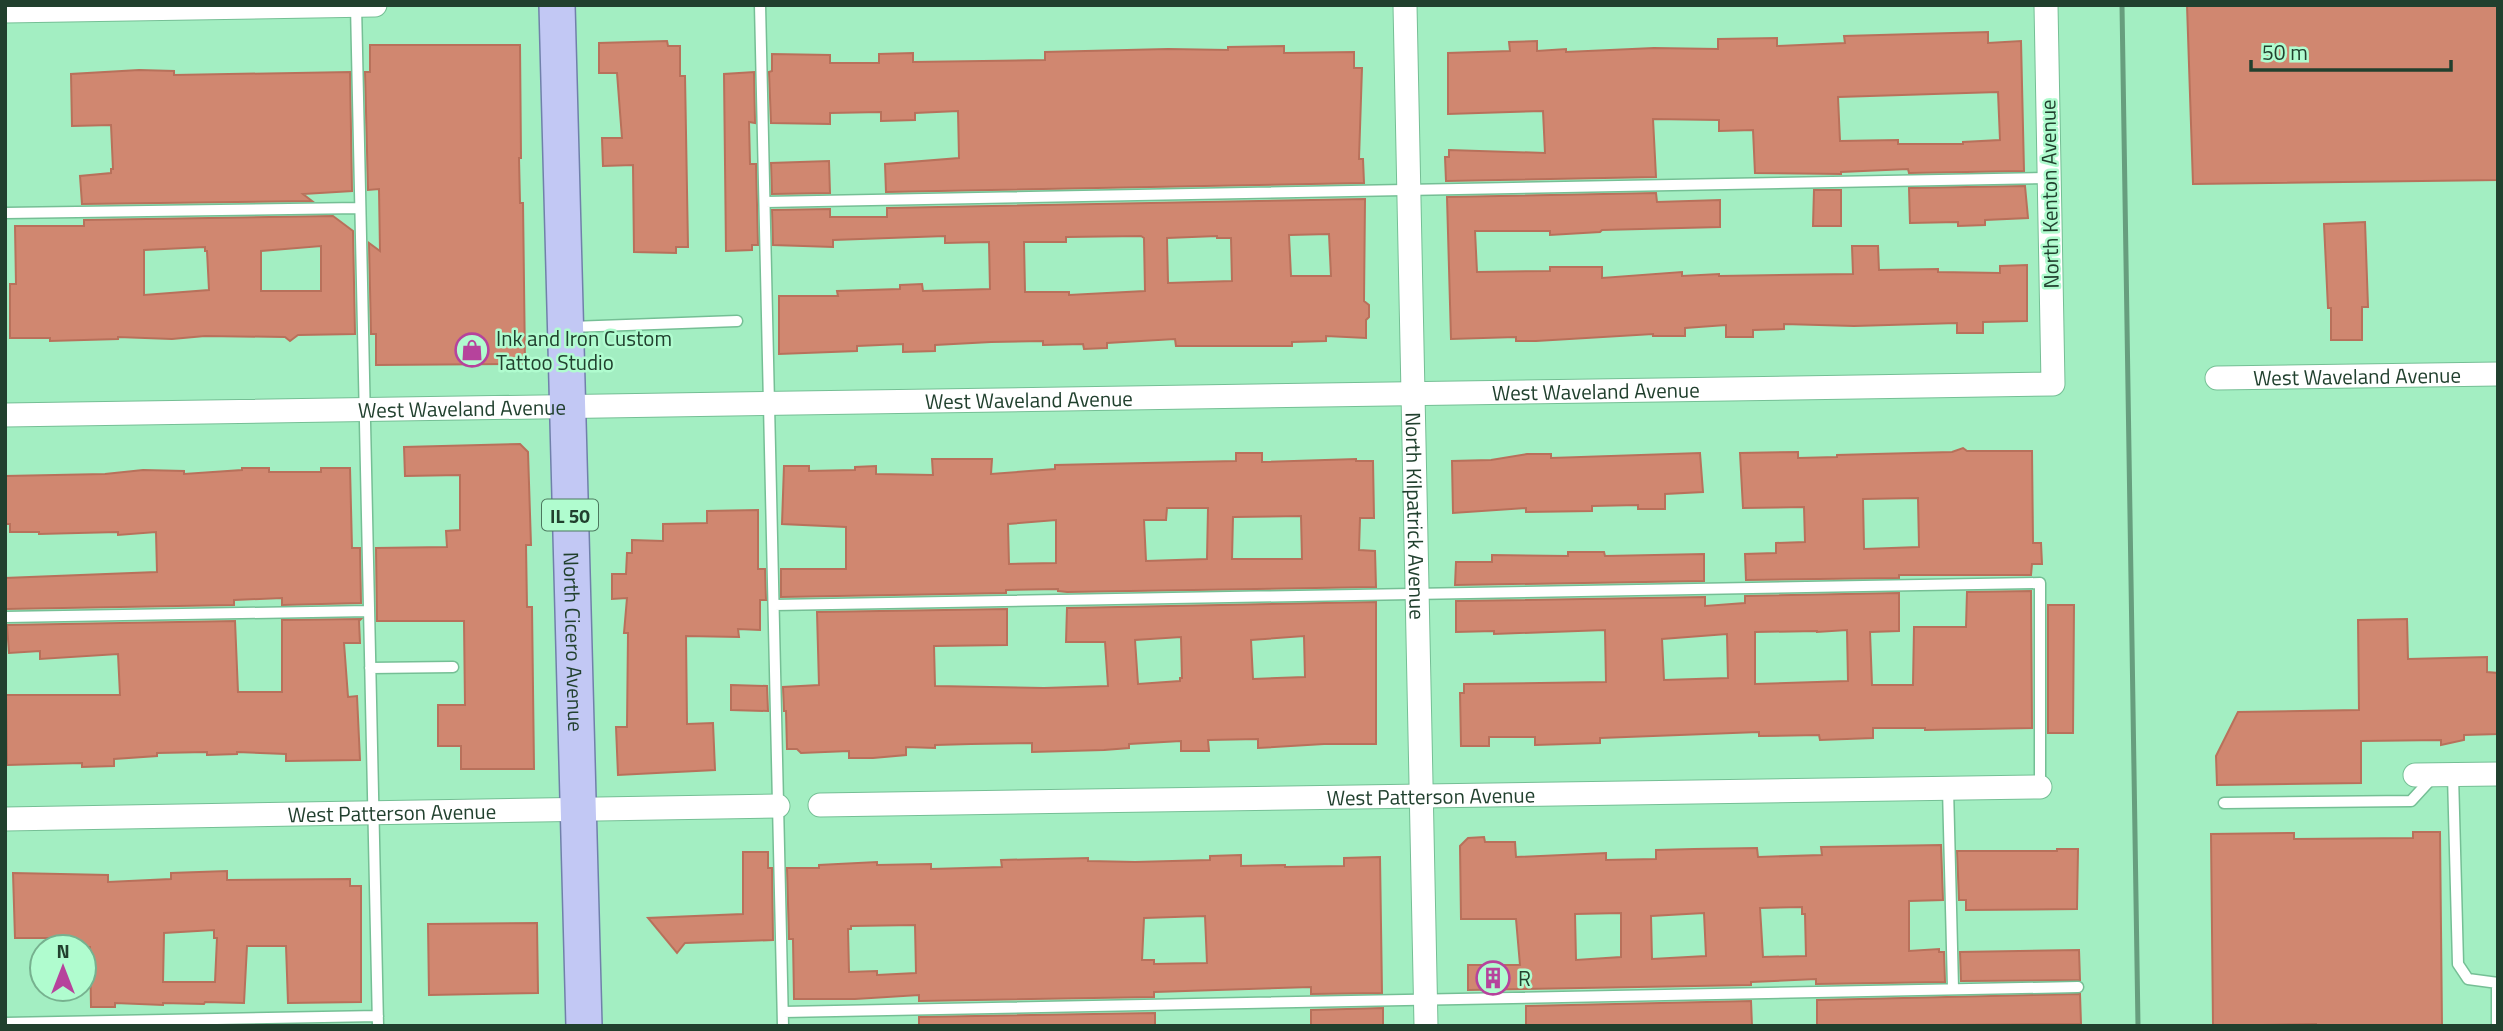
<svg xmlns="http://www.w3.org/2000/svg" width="2503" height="1031" font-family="'Titillium Web',sans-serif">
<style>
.building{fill:#d08770;stroke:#b8715b;stroke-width:2;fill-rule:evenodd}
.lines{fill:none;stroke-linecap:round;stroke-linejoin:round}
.service-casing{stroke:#75bf95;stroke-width:13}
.minor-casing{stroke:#75bf95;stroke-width:25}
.primary-casing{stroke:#7080aa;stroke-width:38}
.service{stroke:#fff;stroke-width:10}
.minor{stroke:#fff;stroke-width:23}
.primary{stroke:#c2c8f4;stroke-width:35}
.rail{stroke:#679e7e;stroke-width:5}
.labels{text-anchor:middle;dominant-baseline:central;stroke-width:5;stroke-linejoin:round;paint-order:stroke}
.shield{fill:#b0fccf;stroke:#4c785e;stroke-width:2}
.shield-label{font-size:19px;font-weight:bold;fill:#21402e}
.street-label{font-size:21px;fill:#21402e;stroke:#b0fccf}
.poi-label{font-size:21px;fill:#21402e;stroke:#b0fccf;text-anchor:start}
</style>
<rect width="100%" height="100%" fill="#a3eec2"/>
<path class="building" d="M2187 5H2498V180L2193 184Z
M1988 32V43L2021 41 2024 171 1909 173 1908 169 1841 172V174L1755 173 1753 130 1719 131V120L1653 119 1656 177 1446 181 1445 157H1449V150L1545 153 1543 111 1448 114V53L1510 51 1509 42 1537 41V51L1566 49V52L1654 48 1718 49V39L1777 38V46L1845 43 1844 36ZM1998 92 2000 140 1963 142V144H1898V140L1840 141 1838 97Z
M667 41 668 46H680V76H685L688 247H676V253L634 252 633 165 603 166 602 138H622L617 73H599V43Z
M370 45H520L521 158H519L520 203H523L525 364 376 365V334H371L369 243 380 251 379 189 368 190 365 72H370Z
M1284 46V53L1354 52V68H1362L1359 159H1363L1364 183 886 192 885 164 959 158 958 111 915 113V120L881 121V112L830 113V124L771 123 769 72 772 71V54L830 55V63H879V54L913 53V62L1045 60V52L1168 49 1228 50V47Z
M139 70 174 71V75L350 72 352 191 303 194 312 201 82 204 80 176 111 173V169H113L111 125 72 126 71 74Z
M754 72 755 123 749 122 750 164H756L758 245H752V250L726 251 724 74Z
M829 161 830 193 772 194 771 163Z
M2025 186 2028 218 1985 220V225L1958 226V222L1910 223 1909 188Z
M1814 190H1841V226H1813Z
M1656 193 1657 202 1720 200V227L1602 230 1600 232 1550 235V231H1475L1477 272 1550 271V267H1602V278L1682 272V276L1719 274V276L1853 274 1852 246H1878L1879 270 1938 269V272L2000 273V266L2027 265V321L1983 322V333H1957V323L1854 326 1784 324V329L1753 330V337H1726V325L1685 328V336H1653V334L1536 341H1516V337L1451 339 1447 197Z
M1365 199 1364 301 1369 305V317L1366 320V338L1326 336V341L1292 342V346H1176L1175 339 1107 343V348L1084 349 1083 344 1043 345V341L991 342 935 345V351L903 352V344L857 346V351L779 354V296H838L837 291 900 289V285L922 284 923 291 990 289 989 242 945 243V236L833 240V247L773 245 772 210 830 209V217H887V208ZM1329 234 1331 276H1291L1289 235ZM1141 236 1144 238 1145 291 1069 295V292H1025L1024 242H1066V237ZM1217 236V238H1231L1232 281 1168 283 1167 238Z
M333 216 353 231 355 334 298 335 290 341 285 337 205 336 172 339 118 337V339L50 341V338H10V284H16L15 226H84V220ZM321 246V291H261V251ZM205 247V251H207L209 290 144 295V250Z
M2365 222 2368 307H2362V340H2331V308H2328L2324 224Z
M520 444 528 452 531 545H526L527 607H532L534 769H461V746H438V705H465L464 621H377L376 548 447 547 446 531 460 530V475L405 476 404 447Z
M1963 448 1967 451H2032L2033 543H2041L2042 564H2032L2031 575H1899V578L1746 580 1745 554 1776 553V543L1805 542 1804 507 1743 508 1740 453 1798 452V458L1837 457V455L1952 452ZM1918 498 1919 547 1864 549 1863 499Z
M1236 453H1262V462L1356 459V461H1373L1374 518H1360L1359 550 1375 551 1376 587 1067 592 1058 591V589L1006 590V593L781 597V569H846V527L782 524 784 466H809V471L855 470V467L876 466V474L933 475 932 459H992L991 474 1055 469V465L1236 461ZM1167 508H1208L1207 559 1146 561 1144 520H1166ZM1301 516 1302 559H1232L1233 517ZM1056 520V563L1009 564 1008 524Z
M1700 453 1703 492 1665 494V509H1638V505L1592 506V511L1526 512V508L1453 513 1452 461 1491 460 1527 454H1551V458Z
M242 468H269V472H321V468H350L352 548H360L361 603 282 605V598L234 600V605L6 609 5 578 157 572 156 532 118 535V532L39 534V532H10V524H5V476L105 474 143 470 184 471V474L242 470Z
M758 510V569H765L766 600H760V630L738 629 739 637 686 636 687 724 713 723 715 770 618 775 616 727H627L628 633H624L627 598 612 599V574H626L627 553H632V540L663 541V524L707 523V511Z
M1568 552H1604L1605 556 1704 554V581L1455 585 1456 562H1492V555L1568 556Z
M2031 591 2032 728 1925 730V728H1873V738L1820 740 1819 735 1759 736V732L1600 738V743L1535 745V737H1489V746H1461L1460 693H1464V684L1606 682 1605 630 1494 634V631L1456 632V601L1705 597V606L1745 603V596L1899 593V631L1870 632 1872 685H1913L1914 627H1966L1967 592ZM1847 630 1848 681 1755 684V632L1817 631V632ZM1727 634 1728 678 1664 680 1662 639Z
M1376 602V744H1324L1258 748V739L1208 740 1209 751H1181V741L1129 744V748L1104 750 1032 752V743L971 744 935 745V748L906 747V755L873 758H849V751L801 753 797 749H787L786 711H784L783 687 819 685 817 612 1007 609V645L934 646 935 686 1044 688 1108 686 1105 642H1066L1067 608ZM1304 636 1305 677 1253 679 1251 640ZM1181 637 1182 678H1180V681L1138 684 1135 640Z
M2048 605H2074L2073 733H2048Z
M361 619 359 621 360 643H344L348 697 357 696 360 760 286 761V754L237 752V754L207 755V752L157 753V756L114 759V766L82 767V763L7 765 6 695H120L118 654 40 659V651L9 653 7 625 235 621 238 692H282V620Z
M2407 619 2408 659 2487 657V672L2498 673V734L2464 735V740L2441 745V740L2361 741V783L2217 785 2216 756 2238 712 2359 710 2358 620Z
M731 685 767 686 768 711 731 710Z
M2413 832H2440L2442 1026H2316V1024L2213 1026 2211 834 2294 833V839L2413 838Z
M1484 837 1485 842H1515L1516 857 1606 853V860L1656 859V850L1694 849 1757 848 1758 857 1822 855 1821 847 1941 845 1943 900 1909 901V951L1939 949V952H1944L1945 982 1816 984V979L1751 982V985L1468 990V965H1520L1516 919H1461L1460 846 1468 838ZM1802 907V914H1805L1806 956 1763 957 1760 908ZM1621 913V957L1576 960 1575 914ZM1704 913 1706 956 1652 959 1651 916Z
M2057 849H2078L2077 909 1966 910V900H1959L1957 851H2057Z
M743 852H768V868H772L773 940 685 943 677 953 648 918 743 914Z
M1241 855V866L1285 865V867L1344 866V858L1380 857 1382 993 1311 994V987L1154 992V997L919 1001V995L855 999H794L793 939H789L787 868H819V865L877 862V865L931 864V869L1002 867 1001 860 1088 858V861L1135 862 1210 860V856ZM1205 916 1207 963 1154 964V960H1142L1144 918ZM915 925 916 973 877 975V971L849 972 848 929H851V926Z
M227 871V880L350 879V886H361V1002L288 1003 286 946H247L244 1003 205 1002 204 1004 163 1003V1005L115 1003V1007H91L90 947H56V938H15L13 873 108 875V882L171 879V873ZM214 930V938H217L215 982H163L164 933Z
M537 923 538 993 429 995 428 924Z
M2079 950 2080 980 1961 981 1960 952Z
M2080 994 2081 1024 1817 1026V1000Z
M1751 1001 1752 1026H1526V1006Z
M1383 1008V1026H1311V1010Z
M1155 1013V1026H919V1017Z"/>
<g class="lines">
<defs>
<path id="service" d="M356 5 378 1026
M760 5 783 1026
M765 202 2049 178
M5 213 360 208
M571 327 737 321
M774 605 2040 583V787
M5 617 369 611
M370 668 453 667
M2453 775 2458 964 2468 979 2498 983
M1948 788 1953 988
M2224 803 2411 801 2433 777
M2497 983V1026
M783 1012 2078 987
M5 1023 378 1016"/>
<g id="minor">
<path id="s1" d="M1405 5 1426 1026"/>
<path d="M5 11 375 5"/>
<path id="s2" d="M2217 378 2498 374"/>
<path id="s3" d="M5 415 2053 384 2046 5"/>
<path d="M2415 775 2498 774"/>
<path id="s4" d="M820 805 2040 787"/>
<path id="s5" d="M5 819 778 806"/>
</g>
<g id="primary">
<path id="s6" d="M557 5 584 1026"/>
</g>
</defs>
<use href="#service" class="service-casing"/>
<use href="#minor" class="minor-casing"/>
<use href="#primary" class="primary-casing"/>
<use href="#service" class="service"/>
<use href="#minor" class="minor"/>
<use href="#primary" class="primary"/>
<path class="rail" d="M2122 5 2138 1026"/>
</g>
<defs>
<symbol id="shop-ring" viewBox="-11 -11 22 22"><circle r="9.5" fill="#b0fccf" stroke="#b6439c" stroke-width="1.5"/><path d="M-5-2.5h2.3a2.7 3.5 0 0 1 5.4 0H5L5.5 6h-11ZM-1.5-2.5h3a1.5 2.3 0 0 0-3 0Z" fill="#b6439c"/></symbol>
<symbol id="building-ring" viewBox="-11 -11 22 22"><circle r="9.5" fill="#b0fccf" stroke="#b6439c" stroke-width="1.5"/><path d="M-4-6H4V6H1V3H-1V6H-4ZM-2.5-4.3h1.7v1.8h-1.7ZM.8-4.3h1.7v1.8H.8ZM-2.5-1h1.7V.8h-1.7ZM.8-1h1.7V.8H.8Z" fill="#b6439c"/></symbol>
</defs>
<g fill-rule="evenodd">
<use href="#shop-ring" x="453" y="331" width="38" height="38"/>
<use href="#building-ring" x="1474" y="959" width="38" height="38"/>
</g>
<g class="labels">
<rect class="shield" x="542" y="499.5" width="56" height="31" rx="5"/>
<g class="shield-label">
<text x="570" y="515">IL 50</text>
</g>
<g class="street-label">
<text transform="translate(2049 194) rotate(-91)">North Kenton Avenue</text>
<text stroke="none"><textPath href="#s2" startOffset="140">West Waveland Avenue</textPath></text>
<text stroke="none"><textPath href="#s3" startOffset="1591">West Waveland Avenue</textPath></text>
<text stroke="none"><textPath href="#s3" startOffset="1024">West Waveland Avenue</textPath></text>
<text stroke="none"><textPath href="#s3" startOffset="457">West Waveland Avenue</textPath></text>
<text stroke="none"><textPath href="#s1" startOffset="511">North Kilpatrick Avenue</textPath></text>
<text stroke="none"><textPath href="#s6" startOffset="637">North Cicero Avenue</textPath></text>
<text stroke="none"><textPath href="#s4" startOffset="611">West Patterson Avenue</textPath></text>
<text stroke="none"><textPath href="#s5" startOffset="387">West Patterson Avenue</textPath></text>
</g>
<g class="poi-label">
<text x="496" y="338">Ink and Iron Custom<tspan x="496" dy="24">Tattoo Studio</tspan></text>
<text x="1518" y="978">R</text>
</g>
</g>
<rect width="2503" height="1031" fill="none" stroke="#21402e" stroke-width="14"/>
<g transform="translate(63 968)"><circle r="33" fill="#b0fccf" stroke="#77b18f" stroke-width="2"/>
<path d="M0-5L12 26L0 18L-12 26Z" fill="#b6439c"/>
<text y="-10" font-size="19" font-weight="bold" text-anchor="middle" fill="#21402e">N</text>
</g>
<path d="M2251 60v10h200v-10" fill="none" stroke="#21402e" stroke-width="3.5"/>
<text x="2262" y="60" font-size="21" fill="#21402e" stroke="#b0fccf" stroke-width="5" paint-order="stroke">50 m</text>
</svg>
